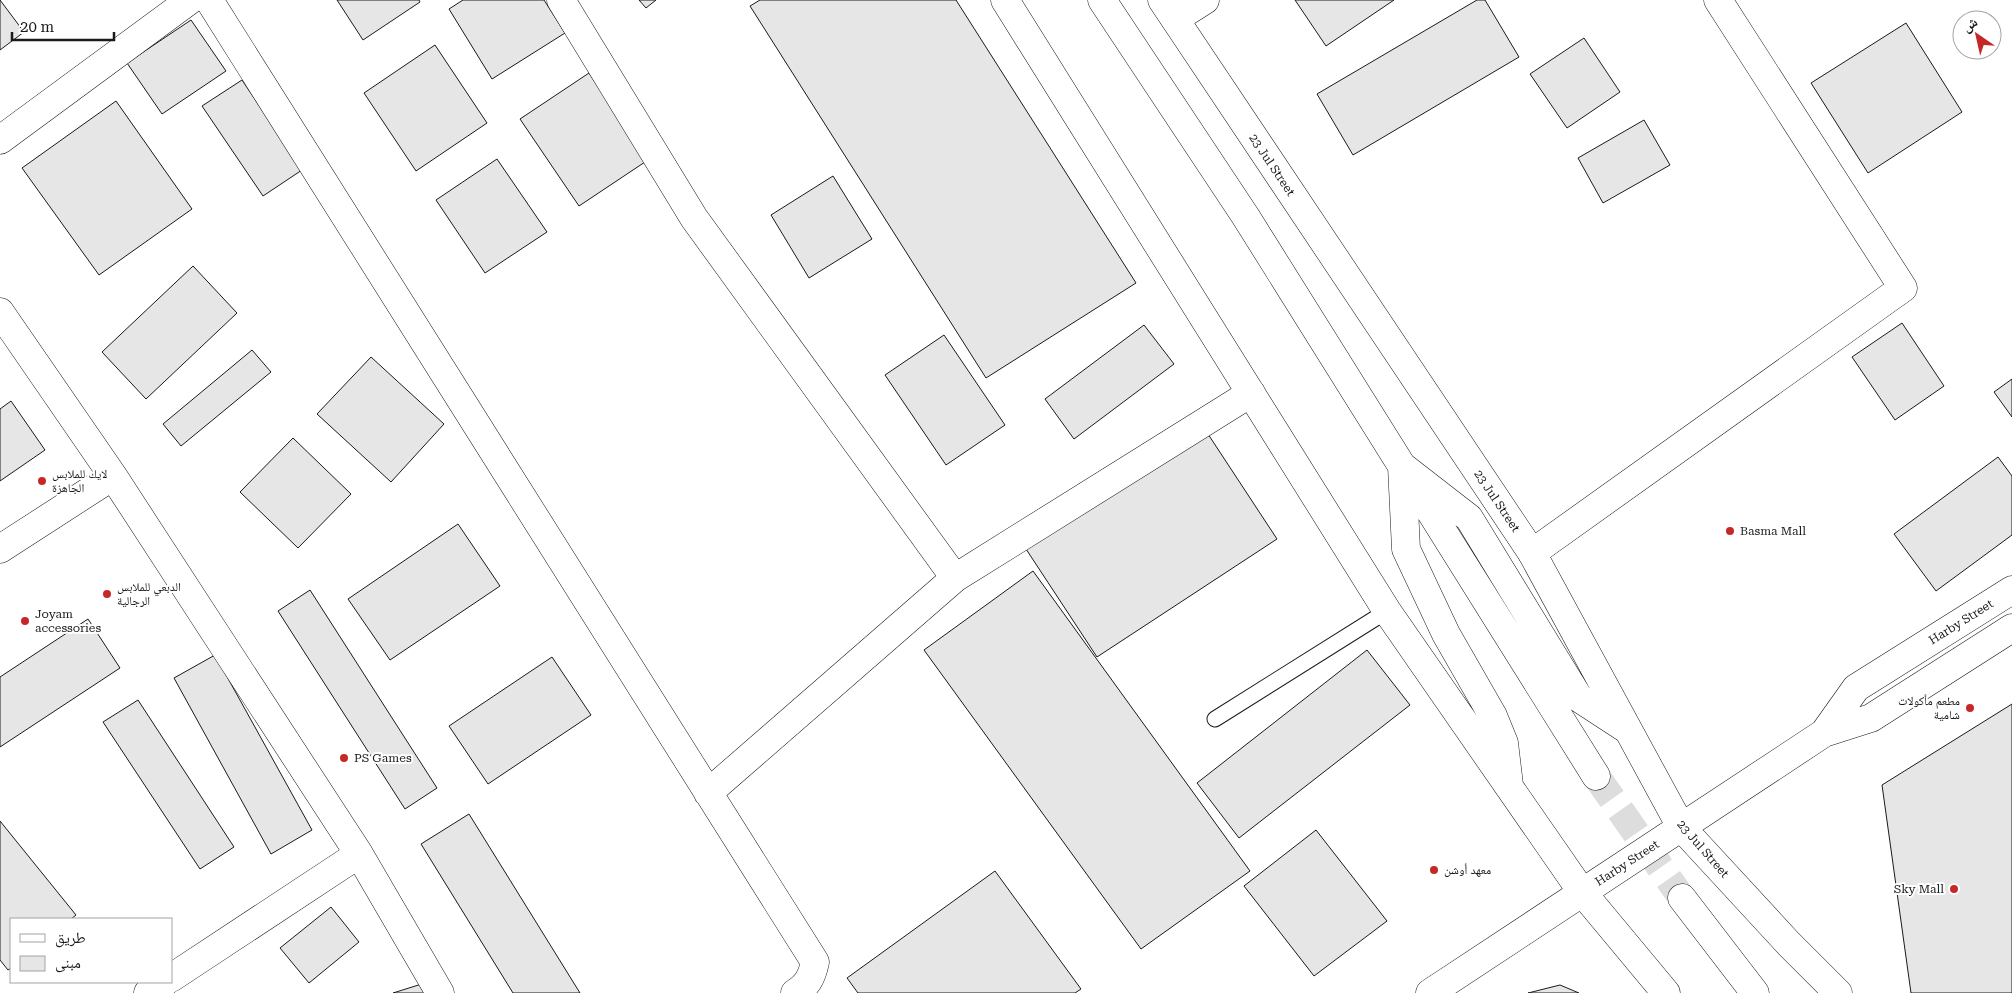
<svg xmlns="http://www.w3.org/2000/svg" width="2012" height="993" font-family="'Roboto Serif','Noto Naskh Arabic',serif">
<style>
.building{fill:#e6e6e6;stroke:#1a1a1a}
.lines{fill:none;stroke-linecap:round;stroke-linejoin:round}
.tertiary-tunnel{stroke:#ddd;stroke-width:28;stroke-dasharray:28 14;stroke-linecap:butt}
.service-casing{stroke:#1a1a1a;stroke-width:17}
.minor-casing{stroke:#1a1a1a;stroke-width:29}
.tertiary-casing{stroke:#1a1a1a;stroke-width:29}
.service{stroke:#fff;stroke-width:15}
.minor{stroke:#fff;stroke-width:28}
.tertiary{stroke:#fff;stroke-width:28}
.poi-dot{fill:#c62828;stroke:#fff;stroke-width:2}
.labels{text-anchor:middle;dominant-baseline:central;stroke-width:4;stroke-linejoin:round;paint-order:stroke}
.street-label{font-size:12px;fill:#1a1a1a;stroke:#fff}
.poi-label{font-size:12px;fill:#1a1a1a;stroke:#fff;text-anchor:start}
</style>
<rect width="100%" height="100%" fill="#fff"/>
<path class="building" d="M0 0 24 32 0 50Z
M337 0H419L420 2 363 40Z
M463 0H544L565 33 492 79 449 9Z
M639 0H656L646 8Z
M760 0H956L1136 283 986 378 750 6Z
M1295 0H1394L1326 46Z
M1477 0H1485L1519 57 1353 155 1317 94Z
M191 20 226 71 162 114 127 63Z
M1906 23 1962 112 1868 173 1811 83Z
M1584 38 1620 92 1567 128 1530 74Z
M435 45 487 123 416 171 364 93Z
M589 73 648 160 579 206 520 119Z
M242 80 302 170 263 196 202 106Z
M116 101 192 209 99 275 22 168Z
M1644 120 1670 165 1603 203 1578 158Z
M497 159 547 232 485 273 436 200Z
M833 176 872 239 809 278 771 215Z
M193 266 237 313 146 399 102 352Z
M1902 323 1944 386 1895 420 1852 357Z
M1144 325 1174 364 1074 439 1045 399Z
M944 335 1005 425 946 465 885 375Z
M252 350 271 372 181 446 163 424Z
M371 357 444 424 391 482 317 414Z
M2012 379V417L1994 392Z
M11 401 45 450 0 481V409Z
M1206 431 1277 539 1097 657 1026 549Z
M293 438 351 494 298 548 240 492Z
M1998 457 2012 476V535L1936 591 1894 534Z
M458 524 500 586 390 660 348 599Z
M1033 571 1250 871 1141 949 924 650Z
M310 590 437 788 405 809 278 611Z
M88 619 120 668 0 747V677Z
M1367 650 1410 705 1239 838 1197 783Z
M215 655 312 830 271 854 174 678Z
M552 657 591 715 488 784 449 726Z
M138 700 234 847 200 869 103 722Z
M2012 704V993H1911L1882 785Z
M469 814 580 993H513L421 844Z
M0 821 76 915 71 919H11V968L8 970 0 960Z
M1316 830 1387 921 1314 976 1244 886Z
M995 871 1081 989 1075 993H858L847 978Z
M331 907 359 942 309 983 280 948Z
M428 982 432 993H393Z
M1560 985 1579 993H1528Z"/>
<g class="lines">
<path class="tertiary-tunnel" d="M1596 776 1682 898"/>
<defs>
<path id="service" d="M1215 719 1387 611"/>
<path id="minor" d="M209 0 815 962C812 976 808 985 795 993
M561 0 694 218 955 578
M1175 19 1205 0
M0 140 190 0
M0 312 113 476 359 854 440 993
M0 549 113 476
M1532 553 1903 288 1718 0
M708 793 955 578 1251 393
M171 978 359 854
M148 993 165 982"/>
<path id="tertiary" d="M1005 0 1387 611 1582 892 1666 993
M1102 0 1246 217 1596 776
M1162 0 1532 553 1681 827 1789 944 1838 993
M1824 733 1856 688 2012 590
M1509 785 1504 743 1493 716 1446 634 1406 549 1402 466 1469 518 1579 698 1625 728
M1682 898 1755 993
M1430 993 1824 733 1871 718 2012 628"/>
</defs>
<use href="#service" class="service-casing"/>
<use href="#minor" class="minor-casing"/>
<use href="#tertiary" class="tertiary-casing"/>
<use href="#service" class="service"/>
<use href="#minor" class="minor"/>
<use href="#tertiary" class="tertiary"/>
</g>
<g class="poi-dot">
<circle cx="42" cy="481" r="5"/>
<circle cx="1730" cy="531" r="5"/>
<circle cx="107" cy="594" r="5"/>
<circle cx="25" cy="621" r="5"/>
<circle cx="1970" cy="708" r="5"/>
<circle cx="344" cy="758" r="5"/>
<circle cx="1434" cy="870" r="5"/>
<circle cx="1954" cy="889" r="5"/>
</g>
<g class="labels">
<g class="street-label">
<text transform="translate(1272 165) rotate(56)">23 Jul Street</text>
<text transform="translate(1497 501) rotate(56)">23 Jul Street</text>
<text transform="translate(1961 622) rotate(-32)">Harby Street</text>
<text transform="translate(1703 849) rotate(49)">23 Jul Street</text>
<text transform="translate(1627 863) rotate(-33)">Harby Street</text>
</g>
<g class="poi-label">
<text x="52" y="474">لايك للملابس<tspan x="52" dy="14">الجاهزة</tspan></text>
<text x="1740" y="531">Basma Mall</text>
<text x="117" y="587">الدبعي للملابس<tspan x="117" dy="14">الرجالية</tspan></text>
<text x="35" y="614">Joyam<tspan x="35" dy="14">accessories</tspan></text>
<text x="1960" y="701" text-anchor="end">مطعم مأكولات<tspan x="1960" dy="14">شامية</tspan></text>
<text x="354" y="758">PS Games</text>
<text x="1444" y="870">معهد أوشن</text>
<text x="1944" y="889" text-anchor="end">Sky Mall</text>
</g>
</g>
<rect x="10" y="918" width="162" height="65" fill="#ffffff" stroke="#a3a3a3"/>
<rect x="20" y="934" width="25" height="8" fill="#ffffff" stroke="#a3a3a3"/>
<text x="55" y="943" font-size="15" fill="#1a1a1a">طريق</text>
<rect x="20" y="956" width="25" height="15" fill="#e6e6e6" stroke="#a3a3a3"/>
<text x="55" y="968" font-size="15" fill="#1a1a1a">مبنى</text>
<g transform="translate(1977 35) rotate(326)"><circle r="24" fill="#ffffff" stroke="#a3a3a3"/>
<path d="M0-4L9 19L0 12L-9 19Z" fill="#c62828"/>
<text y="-8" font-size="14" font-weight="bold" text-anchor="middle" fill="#1a1a1a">ش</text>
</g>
<path d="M12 32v8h102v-8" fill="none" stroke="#1a1a1a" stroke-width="2.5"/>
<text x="20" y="32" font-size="15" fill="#1a1a1a" stroke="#ffffff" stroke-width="4" paint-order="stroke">20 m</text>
</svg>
